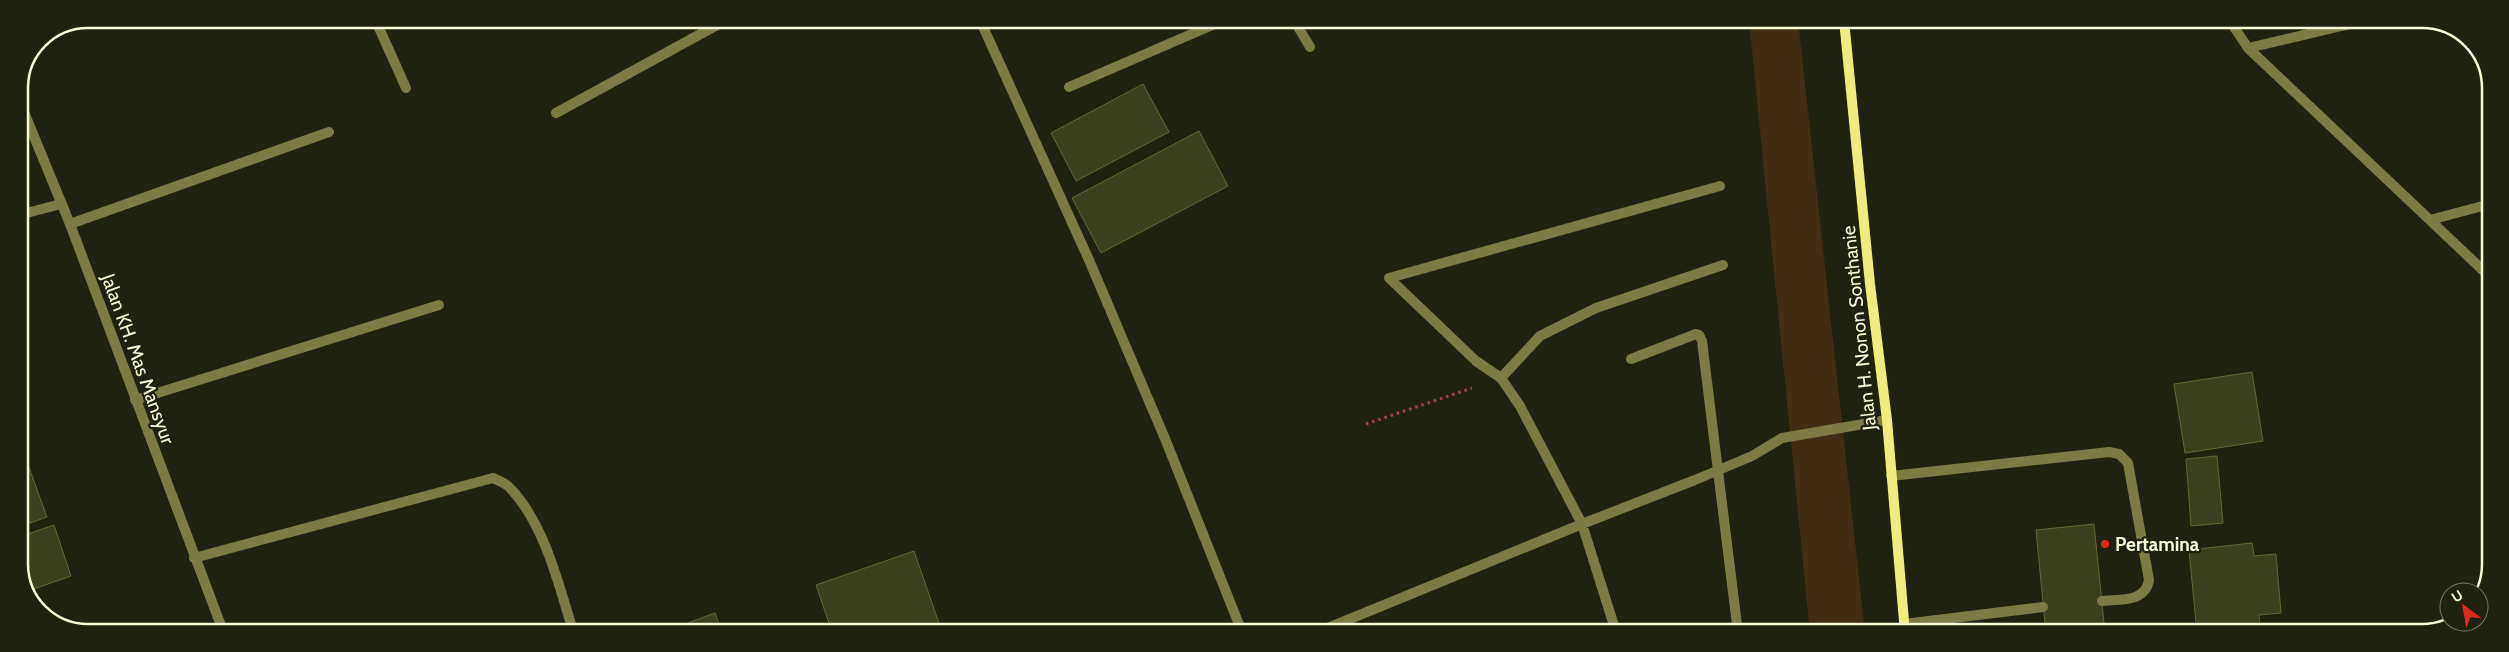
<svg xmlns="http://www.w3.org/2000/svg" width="2509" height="652" font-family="Cabin,sans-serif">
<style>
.water{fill:#402d13}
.building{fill:#3b4120;stroke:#616a35}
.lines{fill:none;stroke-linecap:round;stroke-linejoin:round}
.path{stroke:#a73f49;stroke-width:3;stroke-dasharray:2.5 4;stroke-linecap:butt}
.lane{stroke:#7b7b43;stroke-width:10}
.street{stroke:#7b7b43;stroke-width:10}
.secondary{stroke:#edec7c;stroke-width:10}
.poi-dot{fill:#df2b1f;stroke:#202211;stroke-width:2}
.labels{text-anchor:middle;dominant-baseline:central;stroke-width:4.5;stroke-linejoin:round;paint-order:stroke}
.street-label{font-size:19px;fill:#f7fad8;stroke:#202211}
.poi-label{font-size:19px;font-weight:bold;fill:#f7fad8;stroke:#202211;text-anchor:start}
.rim{fill:none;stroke:#f7fad8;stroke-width:2.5}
</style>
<rect width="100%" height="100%" fill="#202211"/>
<path class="water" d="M1749 20H1798L1865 633H1810Z"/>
<path class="building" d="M1143 84 1169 132 1076 181 1051 133Z
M1199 131 1228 186 1101 253 1072 198Z
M2252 372 2263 441 2185 453 2174 384Z
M2217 456 2223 523 2191 526 2186 459Z
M28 465 47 517 19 527V468Z
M2094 524 2105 633H2046L2036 530Z
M54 525 71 576 28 591 19 570V537Z
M2252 543 2254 556 2276 554 2281 613 2259 615 2261 633H2197L2189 550Z
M914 551 942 632H832L816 585Z
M715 613 722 632H663Z"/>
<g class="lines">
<path class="path" d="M1366 424 1472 388"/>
<path class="lane" d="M19 215 61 204
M70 224 329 132
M1891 476 2109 452 2119 454 2128 463 2149 580C2145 603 2120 599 2102 601
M1904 624 2043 607"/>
<path class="street" d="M375 19 406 88
M980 20 1089 260 1166 441 1242 632
M1294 20 1310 47
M2230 21 2248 48 2489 276
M2248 48 2363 21
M1069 87 1224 20
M19 100 70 224 223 631
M556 113 728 19
M2430 220 2490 204
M1631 359 1696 334 1699 335 1702 341 1738 633
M1501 378 1540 336 1596 308 1723 265
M135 400 439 305
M194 558 493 478C499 481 506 483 510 488 544 523 559 585 573 631
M1318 632 1582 524 1695 480 1752 456 1782 438 1887 420
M1616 632 1582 524 1520 406 1501 378 1476 361 1389 278 1720 186"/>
<path class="secondary" d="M1844 20 1870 284 1887 420 1905 633"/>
</g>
<circle class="poi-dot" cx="2105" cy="544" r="5"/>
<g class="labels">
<g class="street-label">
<text transform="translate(1859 328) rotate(-96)">Jalan H. Nonon Sonthanie</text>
<text transform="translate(138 359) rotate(70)">Jalan KH. Mas Mansyur</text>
</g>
<g class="poi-label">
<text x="2115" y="544">Pertamina</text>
</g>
</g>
<path d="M0 0H2509V652H0ZM88 28H2422A60 60 0 0 1 2482 88V564A60 60 0 0 1 2422 624H88A60 60 0 0 1 28 564V88A60 60 0 0 1 88 28Z" fill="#202211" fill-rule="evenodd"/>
<path class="rim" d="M88 28H2422A60 60 0 0 1 2482 88V564A60 60 0 0 1 2422 624H88A60 60 0 0 1 28 564V88A60 60 0 0 1 88 28Z"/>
<g transform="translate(2464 607) rotate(328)"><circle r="24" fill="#202211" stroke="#767861"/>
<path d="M0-4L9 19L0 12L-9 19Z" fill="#df2b1f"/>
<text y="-8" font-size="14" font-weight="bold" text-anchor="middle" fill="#f7fad8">U</text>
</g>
</svg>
